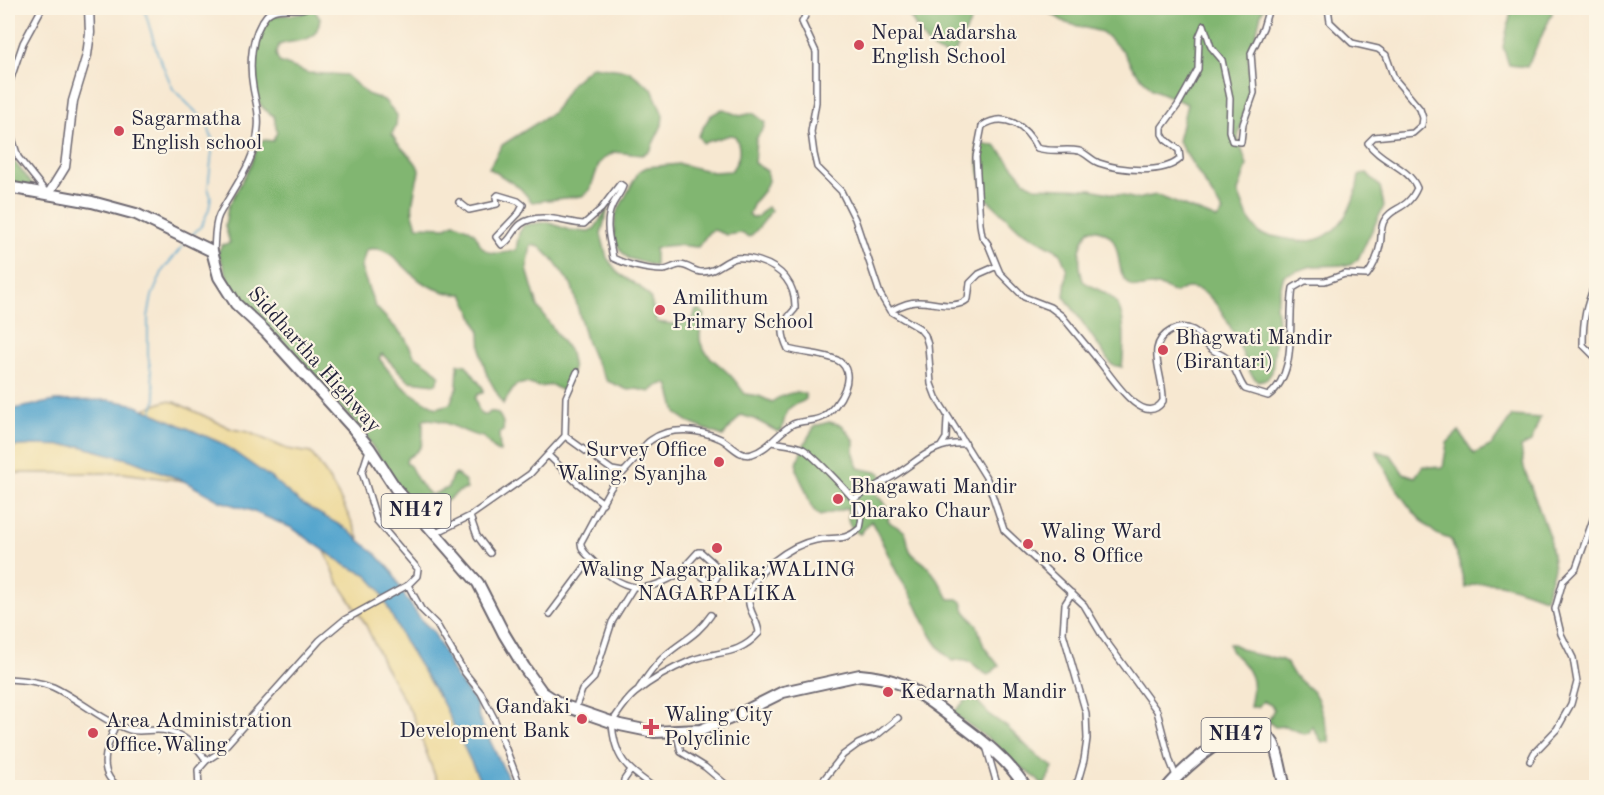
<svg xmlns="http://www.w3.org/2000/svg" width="1604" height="795" font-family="'Old Standard TT',serif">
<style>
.forest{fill:#81b671;stroke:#526c56;stroke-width:1.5}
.sand{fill:#eeda9e;stroke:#887e6c;stroke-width:1.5}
.water{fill:#52a4cd;stroke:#3a6384;stroke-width:1.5}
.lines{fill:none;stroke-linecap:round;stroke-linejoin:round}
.stream{stroke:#52a4cd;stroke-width:1.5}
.street-casing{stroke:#6d6770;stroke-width:8}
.secondary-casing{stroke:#6d6770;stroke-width:11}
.highway-casing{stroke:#6d6770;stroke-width:14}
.street{stroke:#fff;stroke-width:5}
.secondary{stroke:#fff;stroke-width:8}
.highway{stroke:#fff;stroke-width:10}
.poi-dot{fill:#d1495b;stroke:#fcf5e5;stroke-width:2}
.labels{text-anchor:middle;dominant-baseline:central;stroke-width:4.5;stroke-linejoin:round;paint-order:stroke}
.shield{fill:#fcf5e5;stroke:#63616e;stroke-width:1.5}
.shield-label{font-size:20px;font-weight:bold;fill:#22223b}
.poi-label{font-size:21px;fill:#22223b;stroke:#fcf5e5;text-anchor:start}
.street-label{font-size:21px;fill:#22223b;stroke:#fcf5e5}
</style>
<rect width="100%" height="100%" fill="#fcf5e5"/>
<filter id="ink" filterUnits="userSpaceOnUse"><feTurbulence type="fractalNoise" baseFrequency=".0167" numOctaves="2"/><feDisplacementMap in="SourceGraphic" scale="12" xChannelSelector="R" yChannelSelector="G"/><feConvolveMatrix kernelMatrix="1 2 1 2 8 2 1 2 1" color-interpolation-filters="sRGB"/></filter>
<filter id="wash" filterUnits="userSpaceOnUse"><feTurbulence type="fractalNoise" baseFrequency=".008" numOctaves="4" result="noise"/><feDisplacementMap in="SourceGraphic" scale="24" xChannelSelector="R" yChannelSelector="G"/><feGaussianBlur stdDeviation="1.35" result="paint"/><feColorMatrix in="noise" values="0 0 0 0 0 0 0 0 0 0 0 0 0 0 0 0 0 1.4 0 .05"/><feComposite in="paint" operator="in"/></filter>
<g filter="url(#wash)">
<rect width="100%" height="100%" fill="#f7e8d1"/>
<path class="forest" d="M914 8H978L954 54C930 58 920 33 909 15Z
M1042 8H1264L1261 14 1254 43 1248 54 1251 83 1238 138 1247 165 1238 192 1248 218 1260 234C1274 236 1288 240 1302 241 1338 243 1355 205 1359 176L1367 173 1380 187 1384 206 1358 259 1350 265 1312 266 1284 275 1276 305 1278 323 1272 372 1267 379 1257 381 1251 374C1240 350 1220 286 1188 288 1184 288 1179 291 1175 293 1169 290 1163 286 1157 286 1148 284 1139 291 1130 285 1110 271 1130 231 1090 229 1077 245 1078 263 1083 281 1092 287 1108 293 1115 301 1127 315 1124 350 1122 367L1112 365 1064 296 1067 270 1060 252 1020 230 987 199 979 172 977 144 996 146 1027 183 1035 187 1091 189 1137 199 1156 195 1217 219 1223 212 1178 141 1187 104 1152 89 1132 67 1123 51 1102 32 1066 23Z
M1512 8H1551L1552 14 1527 67 1509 65 1503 47Z
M313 9 320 18C317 46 298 38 279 45L276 54 279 62 308 73 346 75 367 94 384 100 397 115 396 125 392 134C397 148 418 159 419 171 419 174 418 177 417 180 414 197 408 210 418 226L446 227 454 223C460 225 467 227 472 231 477 235 478 239 480 244 488 258 503 253 516 250L519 233 524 225 547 222 569 230 587 232 595 228 608 207 601 234 607 258 619 274 640 287 650 297 657 322 680 325 688 319 693 320 695 311 699 309 705 315C692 346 705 352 726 371 734 378 739 386 745 394L759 396 772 402C780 395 796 390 805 394L806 399C802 403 797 403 792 406 785 411 784 421 782 430L778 432 754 419 741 415 723 436 692 424 676 413 669 386 666 383 657 386 650 392 637 389 628 390 607 381 593 357 586 340 572 286 553 260 540 247 531 245 527 269 538 307 570 353 573 369 564 392 552 385 539 387 526 383 516 385 503 404 487 375 481 355 480 332 463 294C450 295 433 289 422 282 404 271 390 242 366 250L361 268 375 306 405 338 414 355 430 366 440 376 436 384 409 381 382 354 379 358C399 386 406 392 437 408L450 404 457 387 458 364 466 365 483 388V393L478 394 475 398 479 412 482 415H487L490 412C499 410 505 422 503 431L499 433 500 452 496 451 483 437C463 435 443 415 423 420 422 441 427 447 407 458L406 463 410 466 420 484 431 495 448 488 452 476 456 474 464 480 467 489 458 492 444 503 415 506 393 480 361 428 306 373 233 291 218 252 222 245 230 243 225 226 228 207 251 164 259 142 263 140 273 141 277 132 274 116C269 113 263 109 260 104 249 84 252 30 272 16L300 14Z
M592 66 629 71 652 89 663 115 662 125 650 150 642 155 614 152 606 157 599 164 590 190 582 196 532 202 520 188 489 168 502 145 551 114 557 107 571 84Z
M722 109 740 116 753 113 765 122 764 127 756 139 754 163 767 171 768 181 764 190 755 201 749 214 752 217H757L767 207 771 210C768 217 755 233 749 237L741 233 727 235 714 230 709 232 698 247C683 246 669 243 655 249V266L628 258 621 251 614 239 615 216 639 171 647 167 680 164 713 172 731 171C740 159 742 149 735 136L730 135 703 143 698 136 710 116Z
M8 154 33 185 25 188 8 184Z
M1512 416 1540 418 1531 442 1521 447 1524 468 1549 536 1554 568 1545 598C1520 590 1489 575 1465 588L1459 562 1451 540C1446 537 1438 536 1434 532 1408 512 1390 479 1376 451L1391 455 1403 473 1415 477 1423 466 1443 468 1447 443 1459 431 1474 454 1492 445Z
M829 422 842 425 854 440V454L858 468 881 473 882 487 875 493 890 510 888 520C892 527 902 526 906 534 908 539 907 546 911 552 914 557 921 560 925 564 935 574 943 587 949 599H958L962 602 965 611 977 625 984 647 999 666 988 675C972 667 972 655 952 661 930 641 924 620 911 595 907 588 902 582 898 575 889 557 881 538 871 521L860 534C848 527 847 521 848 508L820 516C811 510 810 503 806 492 804 485 798 477 797 470 795 459 809 435 815 426Z
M1229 644H1233L1253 654 1280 659 1286 662 1293 674 1314 693 1318 700 1329 736V742H1322L1312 726 1309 733 1304 734 1285 726 1275 727 1268 721 1274 709 1271 705 1263 701 1258 707H1250C1254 687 1255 676 1240 660 1235 655 1230 652 1229 644Z
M969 697 978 702 991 716 1007 727 1038 757 1053 767 1045 784H1041L1035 777 1015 764 995 744 953 713Z"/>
<path class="sand" d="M166 401 175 402 232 429 248 432 287 449 311 453C332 480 346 509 360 540L345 528 302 504 271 478 221 443 144 409Z
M35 445 80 446 131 460 184 481 123 473H8V447Z
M325 551 347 566 366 574 379 589 403 639 443 703 483 787H439L413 716 384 665 365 623 338 582Z"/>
<path class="water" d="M109 400 132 404 221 443 271 478 302 504 345 528 376 554 391 570 406 598 421 620 433 631 456 677 476 703 479 718 507 776 510 787H483L443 703 403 639 379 589 366 574 347 566 292 528 252 511 220 501 184 481 131 460 80 446 35 445 8 447V410L55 401Z"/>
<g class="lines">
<path class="stream" d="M144 8 157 52 173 89 207 123 213 142 208 188 211 197 209 209 202 225 192 235
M151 415 156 399 148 355V317L152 296 163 270 185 243"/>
</g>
</g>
<g filter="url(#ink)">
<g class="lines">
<defs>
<path id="street" d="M809 8 802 22 816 52V102L811 132 814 154 817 167 841 191 855 219 880 294 890 311 919 328 925 335 928 345 931 384 936 397 987 479 1004 530 1084 605 1103 637 1157 711 1170 761 1176 776
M8 87 23 43 42 8
M8 125 18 157 46 192
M459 202 469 210 497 204 496 197 498 195 518 201 523 205 519 213 496 237 502 245C511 241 513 230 521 224 539 211 565 223 584 224L601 209 620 184 623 186C621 193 615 199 612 206 604 223 610 241 613 258 627 265 647 270 663 270 669 270 675 265 680 265 688 265 694 272 702 272 717 272 723 261 736 258 744 257 752 259 759 261 782 268 796 285 795 309 782 323 779 330 788 349 804 354 821 353 837 360 860 372 839 407 823 417 814 422 803 420 793 424 778 432 769 449 752 454 740 458 731 444 721 439 700 429 670 426 651 440 644 444 641 452 636 458 628 469 617 477 610 489 600 506 591 524 581 542 580 551 590 557 596 564 629 597 653 592 689 567L688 563 698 552H701L721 570 714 582 711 583 689 567
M214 252C215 241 214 225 219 215 234 187 256 161 258 128 260 113 255 100 253 87 249 64 251 34 266 16 275 5 293 11 305 8
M997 266 988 244 982 236 980 224 976 157 982 126C1005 111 1026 126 1037 148 1054 153 1065 148 1079 151 1086 153 1091 160 1099 163 1119 170 1163 175 1180 159L1179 150 1165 139 1162 134V127L1178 105 1198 69 1199 37 1204 25 1211 47 1222 60 1230 98 1229 131 1232 141 1241 142 1243 124 1254 93 1251 53 1263 28 1269 8
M1596 281C1586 307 1583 317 1583 345L1596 358
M890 311C898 307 907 302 917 302 933 301 955 311 968 299L970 283 979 274 997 266 1000 273 1024 297 1050 307 1062 316C1074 331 1086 345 1098 360 1109 372 1143 431 1163 401 1164 383 1155 365 1157 349 1160 333 1178 323 1193 330 1201 334 1203 342 1209 347 1215 353 1223 354 1229 360 1236 368 1238 380 1245 389L1268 396C1299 373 1287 322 1293 288L1305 281H1325L1345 274 1367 275C1374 266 1378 256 1380 245 1382 237 1380 228 1384 221 1392 206 1407 211 1417 188 1409 167 1381 162 1368 143L1374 137 1413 133 1422 125 1423 118 1420 109 1394 78 1386 55 1378 49 1352 43 1330 22 1328 8
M565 436 612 470 623 472
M941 446 946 438 947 418
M548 455 576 482 603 503
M854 499C865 491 878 485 890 478 916 464 932 441 966 444
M470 516 477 536 490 553
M436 533 470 516 530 474 565 436 566 397 577 372
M408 585 421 609 437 625 465 673 481 693 494 718 521 788
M550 614 591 559
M8 679C23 680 38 681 53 687 79 699 102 721 130 730 141 733 155 728 167 731 182 734 199 747 206 761L220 752 320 640 344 620 408 585 417 576 418 569 377 521 362 472 369 450
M639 688C647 677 655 664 666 655 683 640 697 636 711 615
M575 709 582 690 594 678 612 622 633 588
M116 723C111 738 99 762 109 777 111 781 116 784 119 788
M676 731 681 752 705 767 730 788
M986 746 998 788
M1530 761 1534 753 1557 729 1571 704 1577 682 1573 658 1561 634 1555 609 1563 581 1576 568 1596 511
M199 788 198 770 206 761
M623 788 624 780 631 770
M655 788C626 768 614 758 612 722 619 712 626 700 635 693 651 680 673 668 692 660 719 650 737 657 759 633 758 619 747 610 749 598 752 571 791 545 816 540 835 536 843 543 860 528 861 523 863 516 861 510 858 501 812 454 803 449 794 444 782 444 772 442
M817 788 843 755 858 744 876 736 898 718
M1070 788 1078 781 1084 760 1087 739 1086 713 1063 633 1065 604 1072 593"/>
<path id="secondary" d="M49 193 65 167 73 101 87 55 90 33 89 8"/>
<path id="highway" d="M8 187 92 202 136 214 212 251 219 277 236 304 266 332 353 428 370 449 396 489 478 583 504 634 524 667 542 692 562 705 620 725 654 732 701 730 731 718 783 692 860 675C873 676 888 679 901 684 919 692 936 706 952 718 979 738 1007 758 1026 788
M1167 788C1183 768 1251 705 1273 743 1278 751 1282 777 1285 788"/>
</defs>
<use href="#street" class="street-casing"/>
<use href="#secondary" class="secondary-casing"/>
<use href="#highway" class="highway-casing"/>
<use href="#street" class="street"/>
<use href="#secondary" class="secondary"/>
<use href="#highway" class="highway"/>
</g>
</g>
<g class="poi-dot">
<circle cx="859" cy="45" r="6"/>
<circle cx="119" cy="131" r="6"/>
<circle cx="660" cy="310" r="6"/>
<circle cx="1163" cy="350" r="6"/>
<circle cx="719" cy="462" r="6"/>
<circle cx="838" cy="499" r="6"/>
<circle cx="1028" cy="544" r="6"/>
<circle cx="717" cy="548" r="6"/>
<circle cx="888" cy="692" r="6"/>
<circle cx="582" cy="719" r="6"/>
<path d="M648 718h6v6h6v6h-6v6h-6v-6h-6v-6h6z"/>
<circle cx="93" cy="733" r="6"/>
</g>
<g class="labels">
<g class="shield">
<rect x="381.5" y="494" width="69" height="34" rx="4.5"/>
<rect x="1201.5" y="718" width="69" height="34" rx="4.5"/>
</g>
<g class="shield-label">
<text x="416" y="511">NH47</text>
<text x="1236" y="735">NH47</text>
</g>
<g class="poi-label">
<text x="871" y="33">Nepal Aadarsha<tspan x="871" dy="24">English School</tspan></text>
<text x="131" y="119">Sagarmatha<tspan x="131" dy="24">English school</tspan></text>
<text x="672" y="298">Amilithum<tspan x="672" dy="24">Primary School</tspan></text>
<text x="1175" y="338">Bhagwati Mandir<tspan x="1175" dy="24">(Birantari)</tspan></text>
<text x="707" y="450" text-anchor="end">Survey Office<tspan x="707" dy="24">Waling, Syanjha</tspan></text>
<text x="850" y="487">Bhagawati Mandir<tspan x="850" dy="24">Dharako Chaur</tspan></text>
<text x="1040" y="532">Waling Ward<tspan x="1040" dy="24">no. 8 Office</tspan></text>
<text x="717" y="570" text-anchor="middle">Waling Nagarpalika;WALING<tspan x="717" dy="24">NAGARPALIKA</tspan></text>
<text x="900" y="692">Kedarnath Mandir</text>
<text x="570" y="707" text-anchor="end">Gandaki<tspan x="570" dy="24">Development Bank</tspan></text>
<text x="664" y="715">Waling City<tspan x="664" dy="24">Polyclinic</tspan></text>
<text x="105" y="721">Area Administration<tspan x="105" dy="24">Office,Waling</tspan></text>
</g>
<g class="street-label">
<text transform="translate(314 360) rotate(48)">Siddhartha Highway</text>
</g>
</g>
<rect width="1604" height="795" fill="none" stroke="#fcf5e5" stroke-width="30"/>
</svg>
